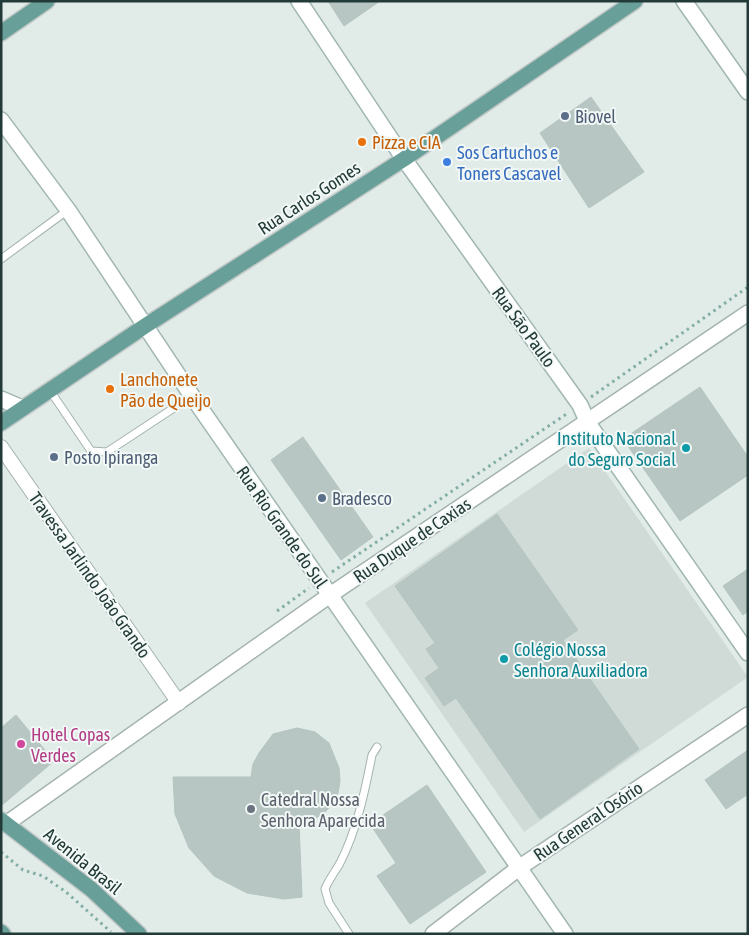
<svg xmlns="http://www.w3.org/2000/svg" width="749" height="935" font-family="'Asap Condensed',sans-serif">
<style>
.built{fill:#d0dbd7}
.building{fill:#b7c6c2;stroke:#b4c5c0}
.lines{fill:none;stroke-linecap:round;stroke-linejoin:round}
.service-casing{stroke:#a4b3b0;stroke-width:9}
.minor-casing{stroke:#a4b3b0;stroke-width:16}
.tertiary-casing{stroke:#a4b3b0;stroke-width:18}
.secondary-casing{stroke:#a0b7b2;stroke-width:18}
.primary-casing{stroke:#c1c8c7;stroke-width:18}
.path{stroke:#83aea6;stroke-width:3;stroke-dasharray:2.5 4;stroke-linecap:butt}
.service{stroke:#fff;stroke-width:7}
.minor{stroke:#fff;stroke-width:14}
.tertiary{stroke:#fff;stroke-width:15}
.secondary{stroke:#fff;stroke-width:15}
.primary{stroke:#689f98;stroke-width:15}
.service-dot{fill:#5c6f8a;stroke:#f2f8f6;stroke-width:2}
.food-dot{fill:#e8710a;stroke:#f2f8f6;stroke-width:2}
.shop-dot{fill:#3f7fe0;stroke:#f2f8f6;stroke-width:2}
.culture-dot{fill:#0f9aa8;stroke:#f2f8f6;stroke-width:2}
.hotel-dot{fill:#d1479c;stroke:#f2f8f6;stroke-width:2}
.worship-dot{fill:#6b7280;stroke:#f2f8f6;stroke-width:2}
.labels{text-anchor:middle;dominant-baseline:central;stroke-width:4;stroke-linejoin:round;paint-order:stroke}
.service-label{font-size:18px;fill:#4e5e75;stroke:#f2f8f6;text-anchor:start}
.food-label{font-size:18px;fill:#c56008;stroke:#f2f8f6;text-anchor:start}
.shop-label{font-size:18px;fill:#366cbe;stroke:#f2f8f6;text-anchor:start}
.street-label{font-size:18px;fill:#223b38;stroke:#f2f8f6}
.culture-label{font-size:18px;fill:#0d838f;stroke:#f2f8f6;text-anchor:end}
.hotel-label{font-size:18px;fill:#b23c85;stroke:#f2f8f6;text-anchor:start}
.worship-label{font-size:18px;fill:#5b616d;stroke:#f2f8f6;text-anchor:start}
</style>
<rect width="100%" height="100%" fill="#e1ebe8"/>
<path class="built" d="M589 448 748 677 524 832 365 603Z"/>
<path class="building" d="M328 1H380L344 26Z
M591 97 644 172 589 208 540 133Z
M700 387 748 457V475L680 521 623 439Z
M303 437 373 537 341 560 271 460Z
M497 514 578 630 563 640 639 749 540 819 456 698 444 706 425 678 439 668 426 649 435 643 395 586Z
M748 569V611L743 615 723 586Z
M16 715 54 761 1 806V728Z
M297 728 315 732 329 743 339 768 340 781 338 793 332 805 323 814 312 820 299 823 302 897 284 899 247 893 214 876 189 848 175 814 173 777H251L253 764 259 753 273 734Z
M748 750V794L726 809 705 780Z
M427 785 486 872 410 924 377 876 396 863 370 824Z"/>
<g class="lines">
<defs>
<path id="service" d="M1 259 68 210
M51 392 91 451 107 452 192 396
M349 934 329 903 325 889C329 879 335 872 340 863 357 830 365 791 372 755L377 747"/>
<path id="minor" d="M1 447 179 703"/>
<path id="tertiary" d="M6 824 330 595 748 313
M433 934 520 867 748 715"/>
<path id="secondary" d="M299 1 404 159 580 405 588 423 748 653
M684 1 748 92
M1 120 68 210 192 396 565 934
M1 399 22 408"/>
<path id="primary" d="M1 33 47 1
M1 423 145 326 404 159 635 1
M1 820 91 889 139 934
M1 932 3 934"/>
</defs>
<use href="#service" class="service-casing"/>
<use href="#minor" class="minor-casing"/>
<use href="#tertiary" class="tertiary-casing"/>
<use href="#secondary" class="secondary-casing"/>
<use href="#primary" class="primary-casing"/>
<path class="path" d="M591 397 748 287
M332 572 568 413
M277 611 309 588
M1 852 23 870 43 876 66 892 111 932"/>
<use href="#service" class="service"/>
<use href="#minor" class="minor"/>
<use href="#tertiary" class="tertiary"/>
<use href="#secondary" class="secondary"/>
<use href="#primary" class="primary"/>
</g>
<g class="service-dot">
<circle cx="565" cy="116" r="5"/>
<circle cx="54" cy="457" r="5"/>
<circle cx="322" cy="498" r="5"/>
</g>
<g class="food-dot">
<circle cx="362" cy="142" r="5"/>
<circle cx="110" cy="389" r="5"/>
</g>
<circle class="shop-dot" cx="447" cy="162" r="5"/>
<g class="culture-dot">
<circle cx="686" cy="448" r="5"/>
<circle cx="504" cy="659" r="5"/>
</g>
<circle class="hotel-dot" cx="21" cy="744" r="5"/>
<circle class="worship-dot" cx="251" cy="809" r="5"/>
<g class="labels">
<g class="service-label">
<text x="575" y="116">Biovel</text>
<text x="64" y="457">Posto Ipiranga</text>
<text x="332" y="498">Bradesco</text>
</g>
<g class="food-label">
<text x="372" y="142">Pizza e CIA</text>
<text x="120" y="379">Lanchonete<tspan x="120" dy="21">Pão de Queijo</tspan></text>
</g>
<g class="shop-label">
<text x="457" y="152">Sos Cartuchos e<tspan x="457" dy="21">Toners Cascavel</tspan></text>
</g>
<g class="street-label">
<text transform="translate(309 198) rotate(-33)">Rua Carlos Gomes</text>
<text transform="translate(524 327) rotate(54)">Rua São Paulo</text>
<text transform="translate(282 527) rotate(55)">Rua Rio Grande do Sul</text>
<text transform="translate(412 540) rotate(-34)">Rua Duque de Caxias</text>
<text transform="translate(90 575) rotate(55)">Travessa Jarlindo João Grando</text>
<text transform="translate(588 821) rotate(-34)">Rua General Osório</text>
<text transform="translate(83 861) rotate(39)">Avenida Brasil</text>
</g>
<g class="culture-label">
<text x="676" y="438">Instituto Nacional<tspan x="676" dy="21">do Seguro Social</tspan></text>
<text x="514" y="649" text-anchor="start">Colégio Nossa<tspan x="514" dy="21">Senhora Auxiliadora</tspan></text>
</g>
<g class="hotel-label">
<text x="31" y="734">Hotel Copas<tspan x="31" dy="21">Verdes</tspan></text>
</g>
<g class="worship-label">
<text x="261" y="799">Catedral Nossa<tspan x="261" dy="21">Senhora Aparecida</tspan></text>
</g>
</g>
<rect width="749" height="935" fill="none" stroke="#223b38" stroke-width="5"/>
</svg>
